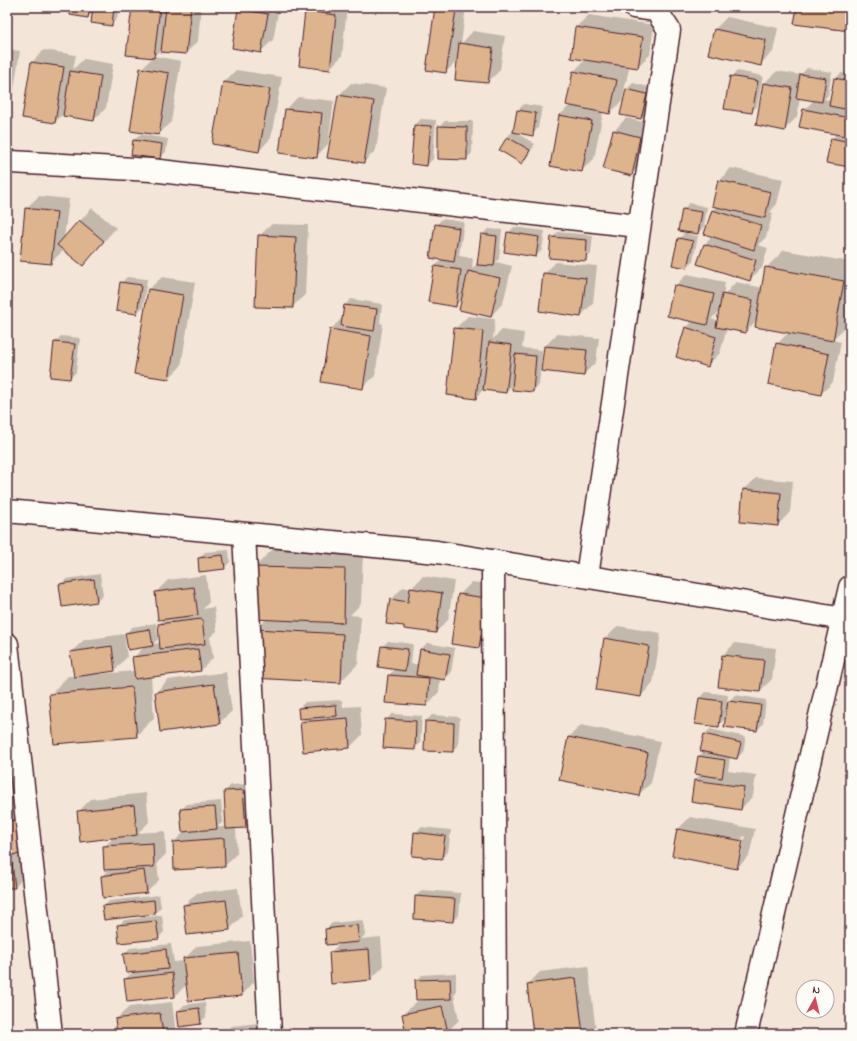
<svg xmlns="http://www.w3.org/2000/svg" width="857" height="1041" font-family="'Indie Flower',sans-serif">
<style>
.shadow{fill:#0003;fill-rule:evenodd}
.building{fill:#ddb48e;stroke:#4a1f2b}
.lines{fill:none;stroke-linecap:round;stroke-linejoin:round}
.minor-casing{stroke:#4a1f2b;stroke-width:25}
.minor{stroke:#fdfcf7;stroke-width:22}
</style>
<rect width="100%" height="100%" fill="#f3e6d8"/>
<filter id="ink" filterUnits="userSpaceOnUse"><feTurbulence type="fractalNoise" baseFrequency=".025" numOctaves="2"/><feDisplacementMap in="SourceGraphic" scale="8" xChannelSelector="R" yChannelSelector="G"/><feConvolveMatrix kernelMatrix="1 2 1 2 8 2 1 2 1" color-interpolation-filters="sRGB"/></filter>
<g filter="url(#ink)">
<path class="shadow" d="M72 7H119L117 19 111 25 94 11 88 17Z
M133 7H201L198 41 186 53 163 48 154 56 181 61 171 122 159 134 141 69 153 57Z
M242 7H279L273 40 260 52 239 9Z
M311 7H347L342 56 329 69 306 12Z
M437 7H466L461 44 473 31 505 36 500 70 488 82 458 60 446 72Z
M589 15 654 25 650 55 637 67 624 65V67L629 68 622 101 610 113 603 112 594 159 581 171 560 115 570 105 567 104 574 71 586 59 576 27Z
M727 17 778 28 773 52 760 64 709 53 715 29Z
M7 49 20 51 12 101 7 106Z
M44 50 76 55 73 69 84 59 113 64 106 108 94 120 65 112 55 122 23 117 32 62Z
M807 68 832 72 828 95 824 99 831 100 835 79 841 73 850 74V166L832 139 837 133 804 110 814 100 800 97 797 117 784 130 757 124 764 83 777 71 801 75Z
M236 70 282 77 271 138 259 151 224 82Z
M737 71 763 76 757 106 751 112 731 77Z
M351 83 386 88 376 150 364 162 339 95Z
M633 83 653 88 647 112 641 118 627 89Z
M298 97 334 101 328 144 316 157 286 109Z
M524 104 542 107 538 128 532 135 518 110Z
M626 118 652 124 644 162 631 174 614 131Z
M421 119 436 120 433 159 427 165 415 125Z
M445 121H473L472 153 466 159 439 127Z
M513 131 535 144 528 156 522 162 507 137Z
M140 134 168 139 166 152 159 158 134 140Z
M731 168 783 179 777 204 770 212 773 213 766 237 758 245 768 248 762 268 749 280 699 264 705 244 713 236V210L717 206 719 181Z
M39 196 69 199 64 238 92 208 116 228 83 265 63 248V251L50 263 26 208Z
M689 203 707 207 704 227 698 233 688 232V234L698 236 693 261 687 267 679 239 686 231 683 210Z
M442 219 464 222 459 256 473 258 472 269 479 261 482 235 488 229 502 230 499 259 496 262 512 266 503 303 491 316 463 298 455 306 435 266 443 259 436 225Z
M272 224 308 225 305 295 292 307 259 236Z
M514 227 545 231 542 250 536 256 508 233Z
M558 232 593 235 591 254 585 260 552 238Z
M784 250 850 262V322L832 340 841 342 833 382 821 394 777 344 789 332 757 320 745 332 727 328 720 353 707 366 686 328 693 321 675 286 687 274 725 282 723 296 736 282 763 288 766 268ZM720 311 718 321 711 319Z
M556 262 597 266 593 303 581 316 544 274Z
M127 277 147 279 143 307 137 313 121 283Z
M162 277 195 282 181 366 169 378 136 373 149 289Z
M351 299 382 304 380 323 383 324 375 376 362 388 331 329 343 317 345 305Z
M468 316 495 319 493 339 502 330 524 333 522 348 542 350 539 385 533 391 513 384 506 392 484 389 476 397 455 329Z
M557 334 599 338 596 362 583 375 545 346Z
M61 336 80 338 76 372 70 378 51 376 55 342Z
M756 478 793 481 790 512 778 525 744 490Z
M273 549 363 552 361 604 350 615 361 616 358 664 340 682 256 629 267 619 255 567Z
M229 550 230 562 224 568 199 558 205 552Z
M100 574 103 595 97 601 60 585 66 579Z
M206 575 209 602 203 609 214 607 217 631 210 637 213 658 201 670 151 676 154 718 136 736 50 695 68 676H75L71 652 84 640 124 634 127 657 115 670 99 672V674L135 671 133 658 144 647 126 633 132 627 156 623 158 639 153 644 161 643 159 624 165 618 156 592 168 580Z
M423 576 454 581 448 620 436 632 391 600 403 587 411 589Z
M472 582 499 586 491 635 479 647 459 595Z
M618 626 661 633 653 683 641 696 605 639Z
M388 641 413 644 411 664H419L421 649 427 643 455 648 451 673 445 679 440 678 439 692 427 705 389 675 396 668 382 647Z
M735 643 776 648 772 679 760 691 723 655Z
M226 672 232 711 219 723 156 692 168 680Z
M706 692 728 695 727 703 735 695 766 700 763 724 757 730 726 718 718 726 700 698Z
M342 700 343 707 360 706 362 735 350 747 304 751 301 722 307 717 299 708 305 702Z
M392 714 422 716 420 743 414 749 386 720Z
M432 715 460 717 458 745 452 751 426 721Z
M581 725 660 741 651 783 638 795 569 737Z
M710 729 746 737 743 752 737 758 730 757 728 771 756 775 753 796 741 809 695 780 701 774 699 756 704 751V735Z
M249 784 252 821 245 827 236 828 237 853 225 866 174 842 186 830 181 810 187 804 221 801 223 822 217 827H227L225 791 231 785Z
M146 793 149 822 138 833 165 831 166 854 157 863 159 880 147 892 102 876 109 869 104 847 114 837 78 812 91 799Z
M32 808 27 874 15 887H7V810Z
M690 817 755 829 749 856 737 868 673 855 678 829ZM743 836 745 837 741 855H739Z
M421 827 451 830 448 852 442 858 415 833Z
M238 888 242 916 230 929 184 905 197 893Z
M422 890 461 893 459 915 453 921 416 896Z
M159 895 161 907 155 913 103 907 109 901Z
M162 915 164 932 158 938 118 926 124 920Z
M363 920 365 935 361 939 381 937 383 967 371 979 330 953 340 943 326 929 332 923Z
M250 941 254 982 242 995 187 984 175 996 125 979 133 972 124 954 130 948 171 944 174 962 185 961 184 959 197 946Z
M588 966 596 1032 594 1034H534L528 984 540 972Z
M456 973V992L454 995 459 1020 447 1032 439 1034H407L403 1014 416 1002 424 1000 416 981 422 975Z
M172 1002 176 1034H118L116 1019 129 1007Z
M205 1002 206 1017 200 1023 178 1011 184 1005Z
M275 1021 277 1034H224L232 1026Z
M7 1022H9L7 1034Z
M215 1032V1034H192Z"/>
<path class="building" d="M71 7H90L88 18 70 15Z
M93 7H114L112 26 91 23Z
M132 7H160L154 58 126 55Z
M166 7H191L186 54 161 52Z
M435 7 456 10 446 73 426 70Z
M797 7H850V31L794 24Z
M238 9 268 14 261 53 232 48Z
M305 11 336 15 330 70 299 66Z
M575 27 643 37 638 68 571 58Z
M714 29 766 40 761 66 708 54Z
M459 43 493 48 488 83 455 80Z
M31 62 64 67 55 123 22 118Z
M140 68 169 73 159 135 130 131Z
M70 71 101 76 94 121 63 116Z
M573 71 617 80 610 114 566 105Z
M800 74 826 78 822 102 796 98Z
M730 76 758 81 752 113 724 109Z
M834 78 850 81V110L829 106Z
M223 82 270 89 259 152 212 144Z
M763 83 792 88 785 131 756 125Z
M626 89 647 94 641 119 620 115Z
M338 95 374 101 364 163 327 158Z
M285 109 322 113 317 158 279 153Z
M803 109 850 118V137L799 127Z
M517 110 536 113 533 136 513 132Z
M559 115 592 121 582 172 550 166Z
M414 125 431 126 427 166 411 164Z
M438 126 467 127V160L438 159Z
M613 130 640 137 632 176 603 169Z
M507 137 530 150 522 164 499 150Z
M831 138 850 142V167L826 163Z
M133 140 162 144 160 159 131 155Z
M718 180 771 192 765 218 712 206Z
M25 208 57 212 51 264 20 261Z
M682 209 702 212 698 234 678 231Z
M712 210 761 225 754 250 704 234Z
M79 220 104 241 83 266 57 245Z
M435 224 459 228 454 262 430 258Z
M507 232 539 237 536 257 504 252Z
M481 234 497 236 494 266 477 265Z
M258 235 296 237 293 308 255 307Z
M551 237 587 240 586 261 549 258Z
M678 238 693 241 687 268 672 265Z
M704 244 756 260 750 281 697 264Z
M434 266 461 270 456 307 428 302Z
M765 267 844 281 833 341 755 327Z
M468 271 500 278 491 317 459 310Z
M543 273 586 278 581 317 539 311Z
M120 282 141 285 137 314 116 311Z
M674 285 714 294 707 325 667 316Z
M148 289 183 295 169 379 134 374Z
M722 294 753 300 746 333 716 327Z
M344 305 377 309 374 331 341 326Z
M685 327 716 337 708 367 676 357Z
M454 328 483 331 476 399 447 395Z
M330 329 371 336 363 389 321 382Z
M54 342 75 344 70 379 50 377Z
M489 342 512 345 506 393 483 390Z
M776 343 829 354 821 395 768 384Z
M544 346 587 350 584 376 541 371Z
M515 354 536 356 533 392 512 390Z
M743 489 781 493 778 526 740 522Z
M223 555 225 569 199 572 198 558Z
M254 567 345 569 344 623 253 619Z
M94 579 97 602 62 607 59 584Z
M194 587 198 615 158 620 155 592Z
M410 588 442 593 436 633 404 629V626L386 624 390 599 408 602Z
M458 594 487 598 479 648 451 644Z
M202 619 205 644 160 649 158 624Z
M150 629 153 646 128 650 125 633Z
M255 629 343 634 341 683 253 678Z
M604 638 649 646 641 697 596 690Z
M112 646 115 671 74 677 70 652Z
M381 646 408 649 405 671 378 667Z
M198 649 201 671 135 679 132 657Z
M420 649 450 654 445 680 416 675Z
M722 655 764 660 760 692 718 687Z
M388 675 429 678 427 706 385 703Z
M214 684 220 724 160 732 155 692Z
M132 687 137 737 54 744 49 694Z
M699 698 722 701 719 727 695 724Z
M728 701 761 705 757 731 724 727Z
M336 705 337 716 299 719 298 708Z
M348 718 350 748 303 752 300 722Z
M385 719 416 721 415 750 383 748Z
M425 721 454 723 453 752 424 751Z
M704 734 741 743 737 759 700 751Z
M568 737 648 753 639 796 559 780Z
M698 756 725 760 722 778 695 774Z
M694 780 744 787 741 810 691 802Z
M243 790 246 828 226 829 224 791Z
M134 805 137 835 80 842 77 811Z
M215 807 217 829 182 832 180 809Z
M20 820 23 854 7 855V821Z
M677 829 743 841 737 869 672 856Z
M414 832 445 836 442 859 412 856Z
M224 838 225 867 174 870 173 842Z
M153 843 154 867 104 870 103 846Z
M12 863 15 888H7V864Z
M144 870 147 893 103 898 101 876Z
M415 896 455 899 453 922 414 919Z
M154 900 155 914 104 920 102 906Z
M226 900 230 930 187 935 183 905Z
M156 921 159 939 119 943 117 925Z
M357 925 359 942 326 945 325 929Z
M166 949 168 969 126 973 123 954Z
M369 949 371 980 331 984 329 952Z
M238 953 242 996 188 1001 183 958Z
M172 973 175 997 127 1002 124 979Z
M576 978 583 1034H533L527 984Z
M450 979 451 999 416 1000 415 980Z
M442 1006 448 1033 406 1034 402 1014Z
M199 1008 201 1024 179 1027 177 1011Z
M160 1013 163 1034H117L115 1019Z"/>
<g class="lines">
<defs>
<path id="minor" d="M11 162 151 170 638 226
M7 511 437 552 850 620
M244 534 270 1034
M493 561 495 1034
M587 576 669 30 656 10 634 7
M7 644 51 1034
M746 1034 850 587"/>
</defs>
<use href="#minor" class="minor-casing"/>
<use href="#minor" class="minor"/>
</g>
</g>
<rect width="857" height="1041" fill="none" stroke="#fdfcf7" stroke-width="24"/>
<rect x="12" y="12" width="833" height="1017" fill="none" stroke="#4a1f2b" stroke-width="1.5" filter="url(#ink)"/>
<g transform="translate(815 999) rotate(8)"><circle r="19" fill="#fdfcf7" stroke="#b5a4a5"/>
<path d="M0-3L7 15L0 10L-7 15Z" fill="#d1495b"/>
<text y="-6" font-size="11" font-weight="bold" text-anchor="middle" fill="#4a1f2b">N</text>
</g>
</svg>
